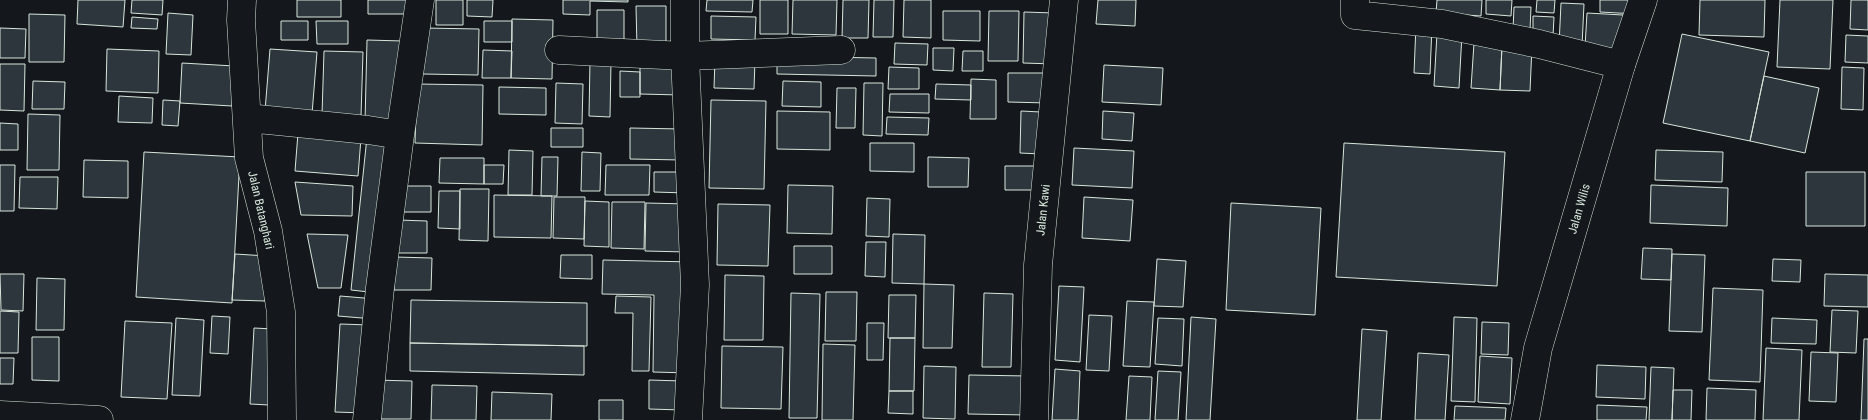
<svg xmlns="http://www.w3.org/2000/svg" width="1868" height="420" font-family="'Roboto Condensed',sans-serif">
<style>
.building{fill:#2c363c;stroke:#d8e6dc}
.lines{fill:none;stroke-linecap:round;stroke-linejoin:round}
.street-casing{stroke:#d8e6dc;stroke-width:29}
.secondary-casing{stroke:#d8e6dc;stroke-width:29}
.street{stroke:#14181c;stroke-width:28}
.secondary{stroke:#14181c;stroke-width:28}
.labels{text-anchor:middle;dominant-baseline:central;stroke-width:4;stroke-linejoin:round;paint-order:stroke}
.street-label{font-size:12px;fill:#d8e6dc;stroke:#14181c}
</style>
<rect width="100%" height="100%" fill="#14181c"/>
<path class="building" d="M78 0H125L123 27 77 24Z
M132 0H163L162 15 131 13Z
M297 0H341V17H297Z
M368 0H412V14H368Z
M436 0H463V25H436Z
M467 0H493L492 17 467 16Z
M563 0H628V2L590 1V15L563 14Z
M707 0H753L752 12 706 11Z
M760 0H788V34H760Z
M793 0H837L836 35 792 34Z
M843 0H869L868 38H842Z
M874 0H894L893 37H873Z
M904 0H931V38L903 37Z
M1098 0H1136L1135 26 1096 24Z
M1437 0H1482L1481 16 1436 13Z
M1486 0H1512L1511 16 1486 14Z
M1537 0H1555L1554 13 1536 12Z
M1600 0H1637L1636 14 1600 12Z
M1700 0H1765L1764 37 1699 35Z
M1780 0H1833L1830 69 1777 67Z
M1851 0H1868V30L1850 29Z
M1561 3 1584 4 1582 46 1559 45Z
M636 6H666V47L637 48Z
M1514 7H1531L1530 30H1513Z
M597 10H624V42H597Z
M943 11H980V41L943 40Z
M989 11H1019L1018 61H988Z
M1024 12 1055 13 1054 64 1023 63Z
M168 13 193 15 191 55 166 54Z
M1587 13 1623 15 1621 49 1585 47Z
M29 14 65 15 64 62H29Z
M711 16 756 17 755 40 711 39Z
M1533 16 1554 17 1553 36 1533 35Z
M132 17 158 19 157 29 131 28Z
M512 19 553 20 552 79 511 78Z
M281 21H308V40H281Z
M316 21H348V44H317Z
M484 21H512V42H484Z
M1416 25 1432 26 1430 74 1414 73Z
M0 28 26 29 25 58H0Z
M424 28 479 29 478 75 423 74Z
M1437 33 1462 34 1459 88 1434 86Z
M1682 34 1769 52 1750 141 1663 123Z
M1846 35 1868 36V63L1845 62Z
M367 40 403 41 401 123 365 122Z
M895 43 928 44 927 65 894 64Z
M1474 43 1502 45 1500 90 1471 88Z
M1502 45 1532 46 1530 91 1500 90Z
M933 48H954L953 71 933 70Z
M107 49 159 51 158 93 106 91Z
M270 49 317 52 312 114 265 111Z
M483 50 512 51 511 78H482Z
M324 51 363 52 361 116 322 115Z
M963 51H983V71H962Z
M777 56 876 58V76L777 74Z
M640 59 681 60V95L640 94Z
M715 59 755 60 754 89 714 88Z
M590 60 611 61 610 117 589 116Z
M182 63 234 66 232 106 180 103Z
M0 64H25L24 111 0 110Z
M1104 65 1163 68 1161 105 1102 102Z
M889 67 919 68V89H888Z
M1842 67 1864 68 1863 110 1841 109Z
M620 71 640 72V97H620Z
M1008 73H1049L1048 103 1008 102Z
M1764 76 1819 88 1805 153 1750 141Z
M971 79 996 80V119H970Z
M33 81 65 82 64 109H32Z
M783 81 821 82V107L782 106Z
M556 83 583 84 582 124 555 123Z
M864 83H883L882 136 863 135Z
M417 84 483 85 482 145 415 143Z
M936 84 971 85V100L935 99Z
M499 87 546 88V115L499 114Z
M837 88H856L855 128H836Z
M890 94H929V113L889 112Z
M119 96 153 98 152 123 118 122Z
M163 100 180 101 178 126 162 125Z
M711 100 766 101 764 189 709 188Z
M777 111 830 112V150L777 149Z
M1021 111 1041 112V154L1020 153Z
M1103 111 1134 113 1132 141 1102 139Z
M28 114 60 115 59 170H27Z
M887 117 929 118 928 135 886 134Z
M0 123 18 124V150H0Z
M551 128H583V147H551Z
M630 128 682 129V160L630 159Z
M298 133 361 138 358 176 295 171Z
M367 137 394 140 378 293 351 290Z
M870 143H914V172L870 171Z
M1344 143 1505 152 1497 286 1336 277Z
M1074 148 1134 151 1132 188 1072 185Z
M509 150 533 151 532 195H508Z
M1656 150 1723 152 1722 182 1655 180Z
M144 152 240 157 232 303 136 297Z
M582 152 601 153 600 191H581Z
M542 157H558L557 196H541Z
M928 157 969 158 968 187H928Z
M440 158H484V184L439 183Z
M84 160 128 161V198L83 197Z
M0 165H15L14 211H0Z
M484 165H504L503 184H484Z
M606 165H650L649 195H605Z
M1005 166H1042V190H1005Z
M654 172H687V193L654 192Z
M1806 172H1865V226H1806Z
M20 177H58L57 209 19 208Z
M295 182 353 186 352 216 301 215Z
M788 185 833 186 832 234 787 233Z
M1651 185 1728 188 1727 226 1650 223Z
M402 186H431V212H401Z
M460 189H489L488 241 459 240Z
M439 191H460V229L438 228Z
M494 195 552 196 551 238 494 237Z
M554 197H585L584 239 553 238Z
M1084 197 1133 200 1130 241 1082 238Z
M867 198 890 199 889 237 866 236Z
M585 201 609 202V247L584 246Z
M612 202H645L644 249 611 248Z
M646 203 688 204 687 252 645 251Z
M1231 203 1321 208 1315 315 1226 310Z
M718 204 770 205 768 266 717 265Z
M398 220 427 221V253H398Z
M307 234 348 235 341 288H318Z
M893 234 925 235 924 284 892 283Z
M866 242H886L885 277 865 276Z
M794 246H832V274H794Z
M1643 248 1672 249 1671 280 1641 279Z
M235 254 267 256 265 301 232 300Z
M1672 254 1705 255 1702 332 1669 331Z
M561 255H592V279L560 278Z
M395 257 432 258 431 290H394Z
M1157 259 1186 261 1183 307 1154 306Z
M1773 259 1801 260 1800 282 1772 281Z
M603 260 692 262 690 373 653 372 654 295 602 294Z
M0 274H24L23 311 1 310Z
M1825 274 1868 275V307L1824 306Z
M725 275 764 276 763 340H724Z
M37 278 65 279 64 330H36Z
M924 284 954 285 952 348H923Z
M1059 286 1084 287 1080 362 1055 360Z
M1713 288 1763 290 1760 382 1709 380Z
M826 292H857L856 341H825Z
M791 293 820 294 817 418H789Z
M984 293 1013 294 1011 367H982Z
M889 295H916L915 338H888Z
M340 296 376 299 374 319 338 316Z
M616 296 651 297 649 371H632L633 313H615Z
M411 300 587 303V346L410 343Z
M1127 301 1154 302 1150 367 1123 366Z
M1832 310 1858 311 1856 353 1830 352Z
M0 311 19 312 18 353H0Z
M1089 315 1112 316 1109 371 1086 370Z
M212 316 230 317 228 354 210 353Z
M1191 317 1216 319 1210 420H1186Z
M1454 317 1477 318 1475 402 1451 401Z
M176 318 204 320 200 396 172 395Z
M1158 318 1184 319 1182 366 1155 364Z
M1772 318 1817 320 1816 344 1771 343Z
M125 321 172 323 167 399 121 397Z
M1482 322 1509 323 1508 355 1481 354Z
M867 323H884L883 360H867Z
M340 324 370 325 365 413 335 412Z
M254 328 273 329 269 405 250 404Z
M1362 329 1387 331 1381 420H1357Z
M32 337H59V381L32 380Z
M890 338H915L914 391H889Z
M1864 339H1868V420H1861Z
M410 343 584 346V375L410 371Z
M823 344 855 345 853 420H822Z
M722 346 783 347 781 409 721 408Z
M1766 348 1802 350 1799 420H1763Z
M1811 352 1838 353 1836 402 1809 401Z
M1418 353 1449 355 1445 420H1415Z
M1480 356 1512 358 1510 404 1478 402Z
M0 358H14L13 384H0Z
M1597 365 1646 367 1645 399 1596 397Z
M924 366 956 367 955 419 923 418Z
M1651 367 1674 368 1672 420H1649Z
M1055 369 1080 371 1078 420H1052Z
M1158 371 1181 372 1178 420H1155Z
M969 375 1028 376V415L968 414Z
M1129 376 1152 377 1150 420H1126Z
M374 380 412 381 411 419H373Z
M649 380 683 381 682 410 649 409Z
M432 385 477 386 476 420H431Z
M1707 388 1756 390 1755 420H1706Z
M1673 390H1692L1691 420H1672Z
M889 391H913V414L888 413Z
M492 392 552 394 551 420H491Z
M599 400H623V420H599Z
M1597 405 1647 407 1646 420H1597Z
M1455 406 1506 408 1505 420H1454Z"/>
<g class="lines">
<defs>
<path id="street" d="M242 0 241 20 249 158 268 231 281 312 282 420
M685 0V56L695 285 688 420
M1355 0V15L1442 24 1539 44 1621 65
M559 50 685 56 841 50
M248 118 368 130 400 135 380 288 367 420
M400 135 420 0
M0 415 99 420
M1034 420 1038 265 1064 0"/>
<path id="secondary" d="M1525 420 1538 348 1621 65 1643 0"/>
</defs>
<use href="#street" class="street-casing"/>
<use href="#secondary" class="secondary-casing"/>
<use href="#street" class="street"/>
<use href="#secondary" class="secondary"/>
</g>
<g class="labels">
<g class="street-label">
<text transform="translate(1579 209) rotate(-74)">Jalan Wilis</text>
<text transform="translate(261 210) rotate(77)">Jalan Batanghari</text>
<text transform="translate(1043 210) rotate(-84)">Jalan Kawi</text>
</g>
</g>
</svg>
